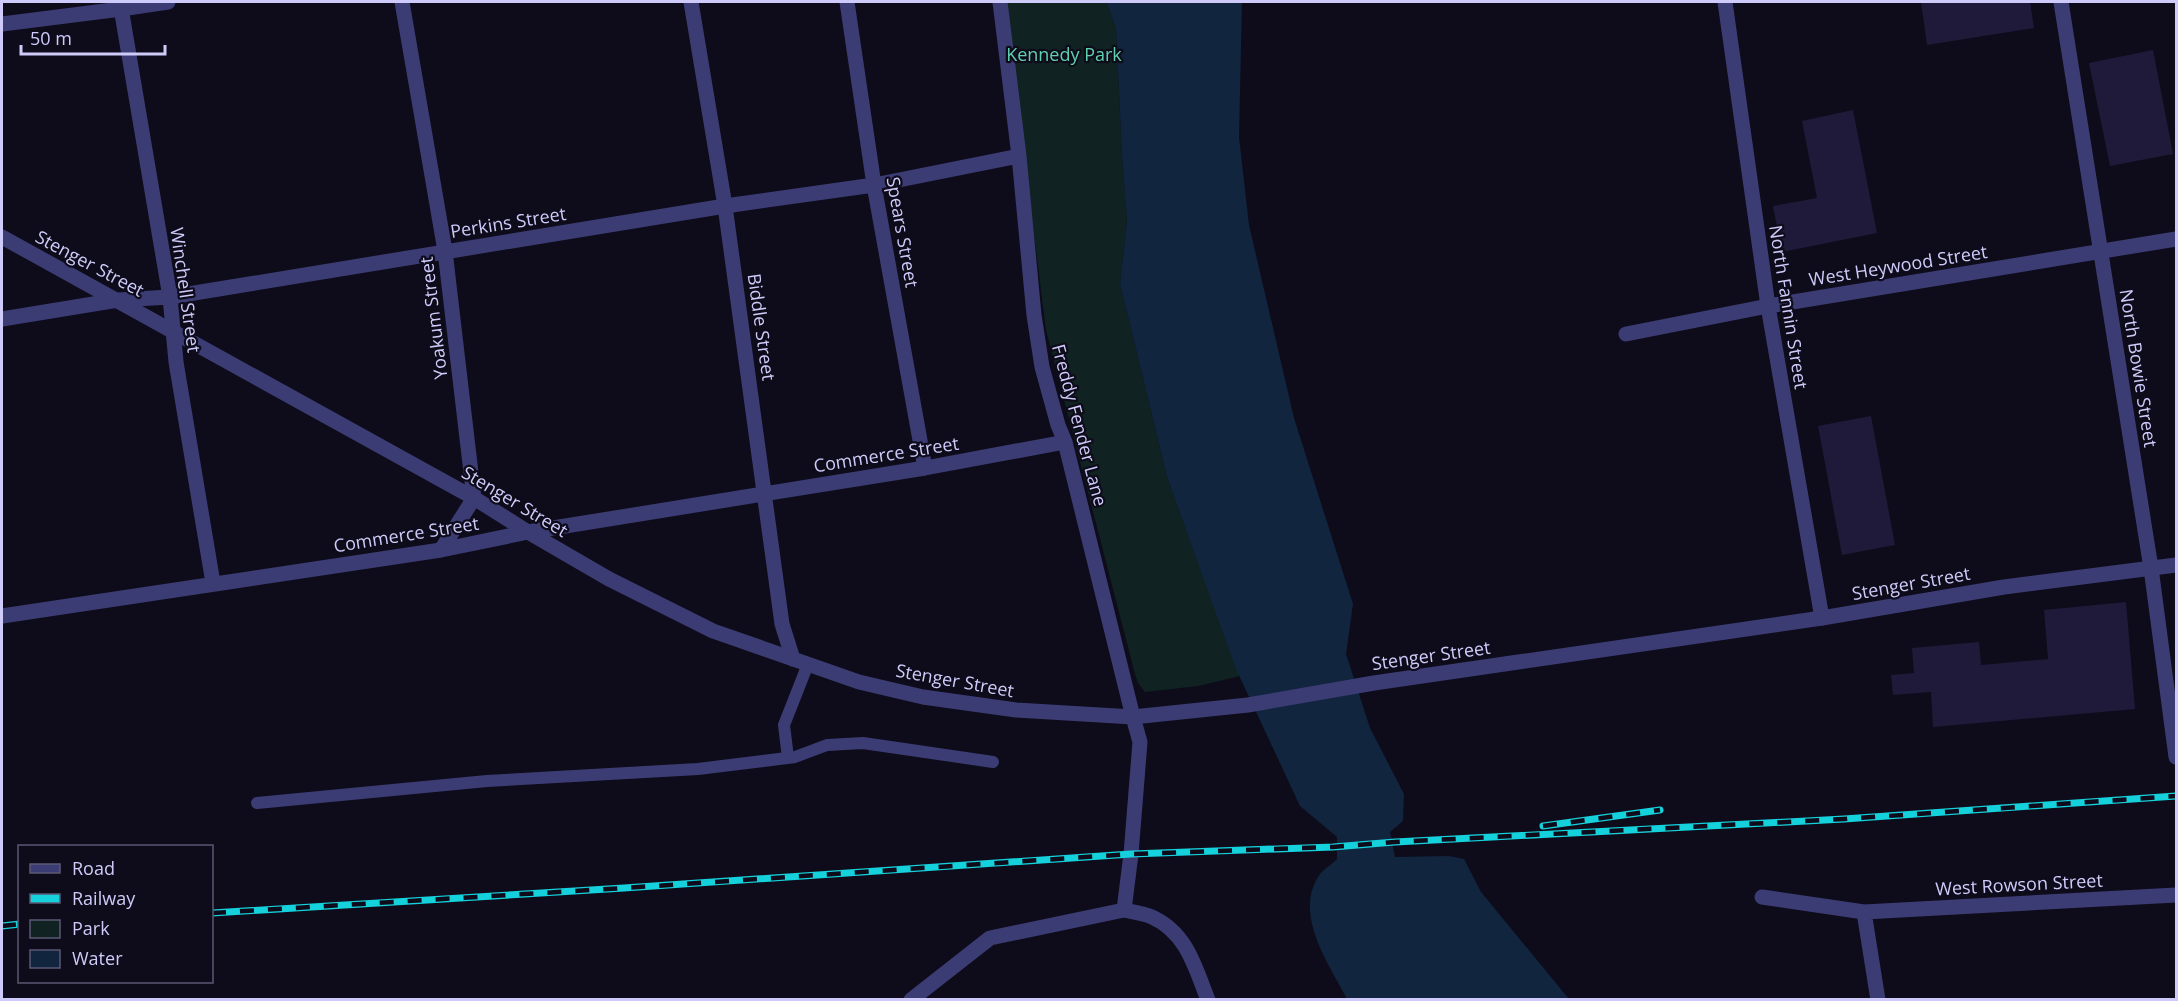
<svg xmlns="http://www.w3.org/2000/svg" width="2178" height="1001" font-family="'Open Sans',sans-serif">
<style>
.green{fill:#102322}
.water{fill:#11253e}
.building{fill:#1f1a39}
.lines{fill:none;stroke-linecap:round;stroke-linejoin:round}
.service{stroke:#3c3c75;stroke-width:12}
.minor{stroke:#3c3c75;stroke-width:15}
.tertiary{stroke:#3c3c75;stroke-width:15}
.rail-casing{stroke:#15d1db;stroke-width:7}
.rail{stroke:#0e0c1a;stroke-width:4.5;stroke-dasharray:14;stroke-linecap:butt}
.labels{text-anchor:middle;dominant-baseline:central;stroke-width:4.5;stroke-linejoin:round;paint-order:stroke}
.park-label{font-size:18px;fill:#5fd1af;stroke:#0e0c1a}
.street-label{font-size:18px;fill:#cecbfa;stroke:#0e0c1a}
</style>
<rect width="100%" height="100%" fill="#0e0c1a"/>
<path class="green" d="M1005 2H1106L1116 28 1122 154 1127 221 1120 284 1167 477 1240 676 1198 686 1145 692 1138 683 1135 674 1046 330Z"/>
<path class="water" d="M1106 2H1242L1239 137 1249 225 1294 418 1353 604 1346 654 1370 728 1404 794 1403 821 1390 832 1395 857 1449 856 1464 859 1481 892 1569 999H1347C1329 964 1292 913 1320 874 1324 869 1332 864 1337 859V837L1300 806 1236 669 1167 477 1120 284 1127 221 1122 154 1116 28Z"/>
<path class="building" d="M1921 2H2030L2034 28 1927 45Z
M2153 50 2173 154 2110 166 2089 63Z
M1853 110 1877 233 1782 252 1773 206 1817 198 1802 121Z
M1871 416 1895 545 1842 555 1818 426Z
M2126 602 2135 709 1933 727 1931 692 1893 695 1891 675 1914 673 1912 648 1979 642 1981 665 2048 659 2044 610Z"/>
<g class="lines">
<path class="service" d="M788 758 784 725 808 664
M257 803 487 781 698 769 795 757 827 745 863 743 993 762"/>
<path class="minor" d="M120 2 170 297 176 362 213 583
M402 2 445 251 474 498 441 550
M691 2 725 206 782 624 793 659
M847 2 874 185 925 468
M1000 2 1019 156 1034 315 1042 367 1058 425 1065 442 1133 717
M1725 2 1768 306 1822 618
M2061 2 2151 568 2176 757
M2 24 121 9 168 2
M2 319 118 300 170 297 725 206 874 185 1019 156
M1626 334 1768 306 2176 239
M2 616 441 550 528 532 925 468 1065 442
M1762 897 1864 912 1878 1000
M1124 910C1133 912 1144 913 1152 917 1187 933 1195 967 1208 1000
M1864 912 2176 895"/>
<path class="tertiary" d="M2 237 474 498 528 532 609 579 713 631 859 682 923 697 1016 710 1133 717 1248 705 1374 683 1822 618 2004 587 2176 565
M911 1000 990 938 1124 910 1131 854 1140 742 1133 717"/>
<defs>
<path id="rail" d="M1543 826 1660 810
M212 913 624 888 1131 854 1333 847 1395 842 1844 819 2176 796
M2 926 20 924"/>
</defs>
<use href="#rail" class="rail-casing"/>
<use href="#rail" class="rail"/>
</g>
<g class="labels">
<g class="park-label">
<text x="1064" y="54">Kennedy Park</text>
</g>
<g class="street-label">
<text transform="translate(508 222) rotate(-9)">Perkins Street</text>
<text transform="translate(903 232) rotate(80)">Spears Street</text>
<text transform="translate(90 263) rotate(28)">Stenger Street</text>
<text transform="translate(1898 265) rotate(-9)">West Heywood Street</text>
<text transform="translate(186 290) rotate(82)">Winchell Street</text>
<text transform="translate(1789 307) rotate(81)">North Fannin Street</text>
<text transform="translate(433 318) rotate(-97)">Yoakum Street</text>
<text transform="translate(762 327) rotate(82)">Biddle Street</text>
<text transform="translate(2139 368) rotate(81)">North Bowie Street</text>
<text transform="translate(1080 425) rotate(75)">Freddy Fender Lane</text>
<text transform="translate(886 454) rotate(-9)">Commerce Street</text>
<text transform="translate(515 501) rotate(31)">Stenger Street</text>
<text transform="translate(406 534) rotate(-9)">Commerce Street</text>
<text transform="translate(1911 583) rotate(-10)">Stenger Street</text>
<text transform="translate(1431 655) rotate(-8)">Stenger Street</text>
<text transform="translate(955 680) rotate(10)">Stenger Street</text>
<text transform="translate(2019 884) rotate(-3)">West Rowson Street</text>
</g>
</g>
<rect width="2178" height="1001" fill="none" stroke="#cecbfa" stroke-width="6"/>
<rect x="18" y="845" width="195" height="138" fill="#0e0c1a" stroke="#5b5874" stroke-width="1.5"/>
<rect x="30" y="864" width="30" height="9" fill="#3c3c75" stroke="#5b5874" stroke-width="1.5"/>
<text x="72" y="875" font-size="18" fill="#cecbfa">Road</text>
<rect x="30" y="894" width="30" height="9" fill="#15d1db" stroke="#5b5874" stroke-width="1.5"/>
<text x="72" y="905" font-size="18" fill="#cecbfa">Railway</text>
<rect x="30" y="920" width="30" height="18" fill="#102322" stroke="#5b5874" stroke-width="1.5"/>
<text x="72" y="935" font-size="18" fill="#cecbfa">Park</text>
<rect x="30" y="950" width="30" height="18" fill="#11253e" stroke="#5b5874" stroke-width="1.5"/>
<text x="72" y="965" font-size="18" fill="#cecbfa">Water</text>
<path d="M21 45v9h144v-9" fill="none" stroke="#cecbfa" stroke-width="3"/>
<text x="30" y="45" font-size="18" fill="#cecbfa" stroke="#0e0c1a" stroke-width="4.5" paint-order="stroke">50 m</text>
</svg>
